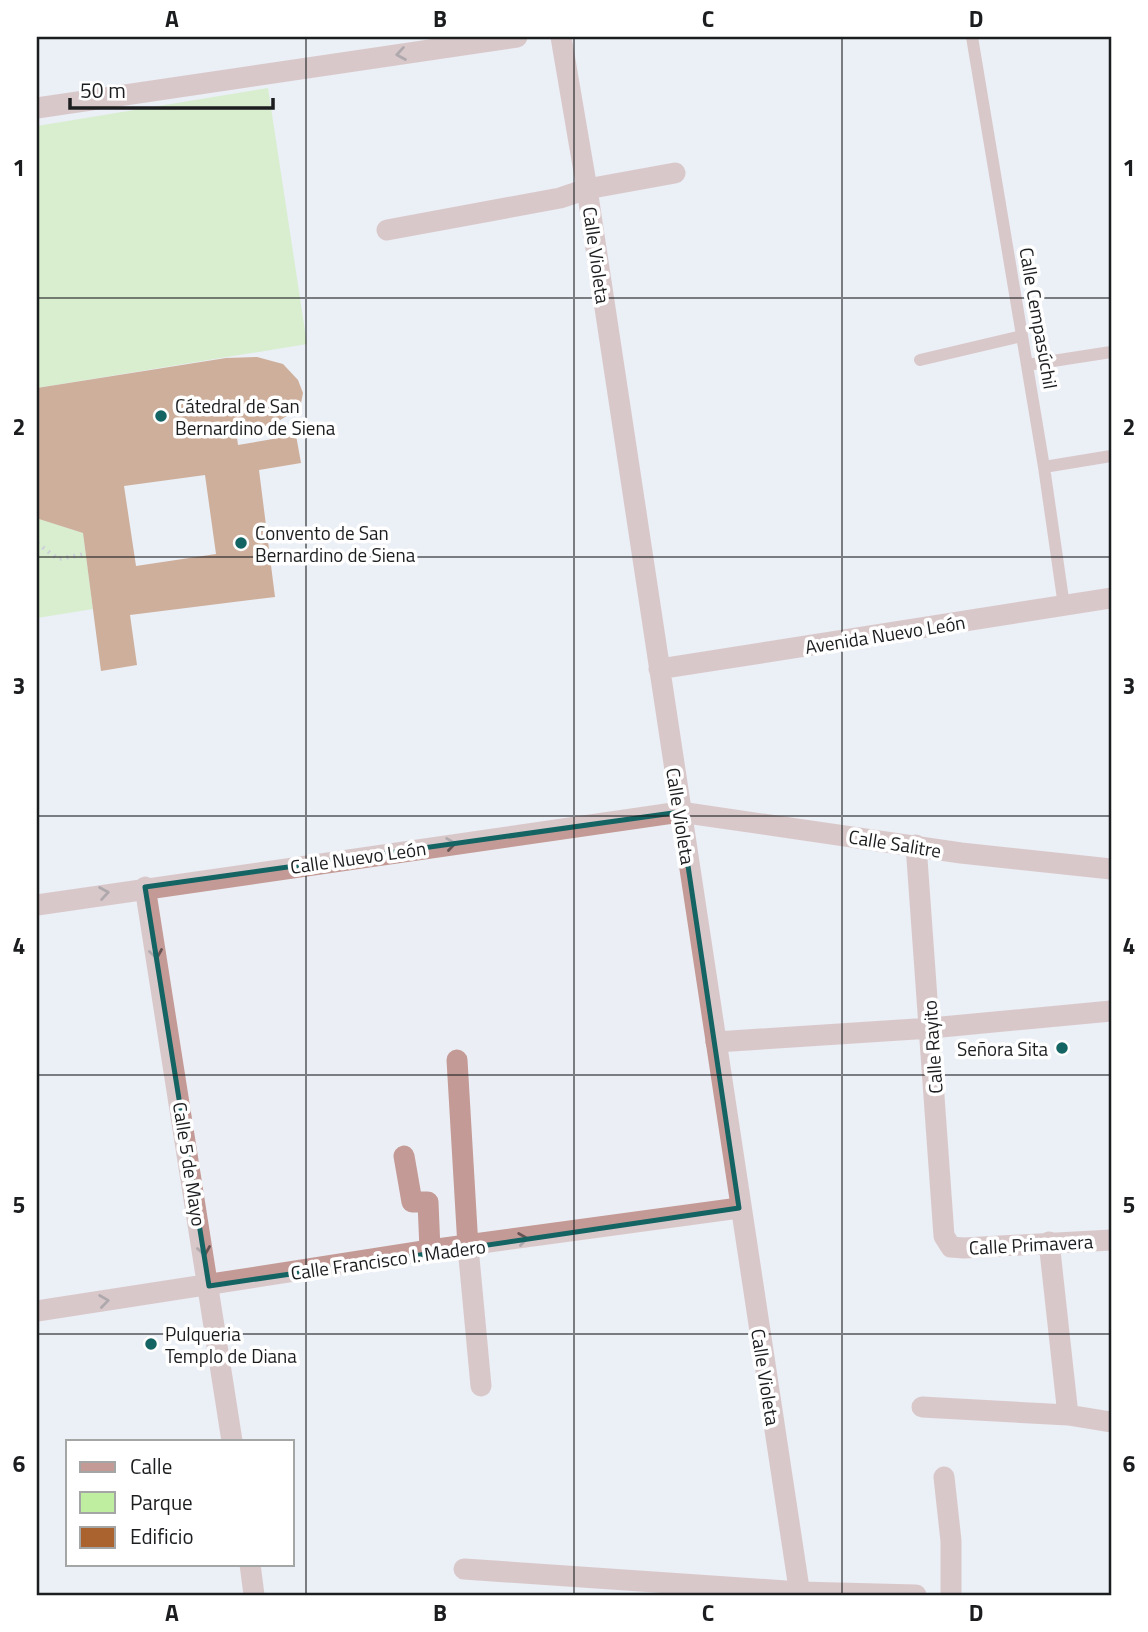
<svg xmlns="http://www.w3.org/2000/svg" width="1148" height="1632" font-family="'Titillium Web',sans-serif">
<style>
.green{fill:#c0eea1}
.building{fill:#aa622f;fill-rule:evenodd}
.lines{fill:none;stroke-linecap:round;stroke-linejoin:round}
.path{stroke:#abafb4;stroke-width:4.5;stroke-dasharray:2 5;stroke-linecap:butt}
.service{stroke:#c49a96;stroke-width:12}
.minor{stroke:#c49a96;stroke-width:21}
.tertiary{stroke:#c49a96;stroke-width:21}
.oneway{stroke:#675555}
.marked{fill:none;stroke:#146463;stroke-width:5;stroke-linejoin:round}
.grid{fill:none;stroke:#1b1d1f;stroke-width:2;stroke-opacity:0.55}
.poi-dot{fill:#146463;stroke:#fff;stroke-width:2.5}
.labels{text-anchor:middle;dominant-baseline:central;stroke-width:7;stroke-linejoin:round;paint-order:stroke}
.street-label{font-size:19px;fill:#1b1d1f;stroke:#fff}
.poi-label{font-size:19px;fill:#1b1d1f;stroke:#fff;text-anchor:start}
.neatline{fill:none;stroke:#1b1d1f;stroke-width:2.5}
.grid-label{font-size:23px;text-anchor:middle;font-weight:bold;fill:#1b1d1f}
</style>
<rect width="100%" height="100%" fill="#ebeff5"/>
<path class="green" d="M268 88 307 344 37 388V126Z
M37 512 40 519 83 533 93 609 37 618Z"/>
<path class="building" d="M257 357 283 364 298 380 303 393 300 408 272 425 236 430 238 445 296 435 301 463 259 470 275 597 130 615 137 665 101 671 83 533 39 519 37 512V388L226 358ZM205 475 216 554 136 566 124 486Z"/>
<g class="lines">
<path class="path" d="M37 543 58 559 86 554"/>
<path class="service" d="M972 37 1044 467 1064 606
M920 360 1022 336
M1027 365 1111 352
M1044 467 1111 456"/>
<path class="minor" d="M387 230 560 198 587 189 675 173
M680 812 961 853 1111 869
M916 845 944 1236 951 1247 964 1248 1111 1240
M145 887 232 1441
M716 1042 931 1028 1111 1011
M457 1060 468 1247 481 1386
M404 1156 412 1202H428L430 1250
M1049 1242 1068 1415
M37 1311 430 1250 739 1208
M922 1407 1068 1415 1111 1422
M944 1477 951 1541V1595
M250 1564 254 1595
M464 1569 800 1592 916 1595"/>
<path class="tertiary" d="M561 37 587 189 800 1595
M37 108 517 37
M659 669 1111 598
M37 905 680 812"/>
</g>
<defs><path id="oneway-chevron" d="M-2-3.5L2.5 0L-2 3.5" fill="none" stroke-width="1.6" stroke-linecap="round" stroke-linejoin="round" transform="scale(1.75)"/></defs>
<g class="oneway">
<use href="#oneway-chevron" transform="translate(401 54) rotate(171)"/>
<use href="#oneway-chevron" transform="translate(451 844) rotate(-8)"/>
<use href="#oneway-chevron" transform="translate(104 893) rotate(-9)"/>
<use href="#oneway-chevron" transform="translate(156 954) rotate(81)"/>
<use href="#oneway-chevron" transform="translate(523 1239) rotate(-8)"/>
<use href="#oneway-chevron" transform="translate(204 1251) rotate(81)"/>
<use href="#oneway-chevron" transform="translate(104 1301) rotate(-8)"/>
</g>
<path d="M0 0H1148V1632H0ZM680 812 739 1208 209 1286 145 887Z" fill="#ebeff5" fill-opacity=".55" fill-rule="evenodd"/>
<path class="marked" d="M680 812 739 1208 209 1286 145 887Z"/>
<path class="grid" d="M306 37V1595M574 37V1595M842 37V1595M37 298H1111M37 557H1111M37 816H1111M37 1075H1111M37 1334H1111"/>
<g class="poi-dot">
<circle cx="161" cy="416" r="7"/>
<circle cx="241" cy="543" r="7"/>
<circle cx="1062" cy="1048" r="7"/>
<circle cx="151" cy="1344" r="7"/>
</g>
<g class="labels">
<g class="street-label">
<text transform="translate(597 255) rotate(82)">Calle Violeta</text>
<text transform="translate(1039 318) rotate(80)">Calle Cempasúchil</text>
<text transform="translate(885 634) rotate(-9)">Avenida Nuevo León</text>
<text transform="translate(681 816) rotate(81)">Calle Violeta</text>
<text transform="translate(895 843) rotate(9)">Calle Salitre</text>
<text transform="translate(358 857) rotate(-8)">Calle Nuevo León</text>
<text transform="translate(932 1047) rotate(-94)">Calle Rayito</text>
<text transform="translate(190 1164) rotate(81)">Calle 5 de Mayo</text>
<text transform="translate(1031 1244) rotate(-3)">Calle Primavera</text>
<text transform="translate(388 1259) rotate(-8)">Calle Francisco I. Madero</text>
<text transform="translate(766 1377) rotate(81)">Calle Violeta</text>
</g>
<g class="poi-label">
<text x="175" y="405">Cátedral de San<tspan x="175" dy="22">Bernardino de Siena</tspan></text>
<text x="255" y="532">Convento de San<tspan x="255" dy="22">Bernardino de Siena</tspan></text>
<text x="1048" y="1048" text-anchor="end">Señora Sita</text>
<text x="165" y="1333">Pulqueria<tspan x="165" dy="22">Templo de Diana</tspan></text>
</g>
</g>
<rect width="1148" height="1632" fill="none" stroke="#ffffff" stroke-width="77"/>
<rect x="66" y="1440" width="228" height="126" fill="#ffffff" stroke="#a4a5a5" stroke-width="2"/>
<rect x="80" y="1462" width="35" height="10" fill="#c49a96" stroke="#a4a5a5" stroke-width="2"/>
<text x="130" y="1474" font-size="21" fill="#1b1d1f">Calle</text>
<rect x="80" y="1492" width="35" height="21" fill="#c0eea1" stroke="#a4a5a5" stroke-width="2"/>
<text x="130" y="1510" font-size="21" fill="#1b1d1f">Parque</text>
<rect x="80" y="1527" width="35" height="21" fill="#aa622f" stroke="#a4a5a5" stroke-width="2"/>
<text x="130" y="1544" font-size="21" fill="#1b1d1f">Edificio</text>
<path d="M70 98v10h203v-10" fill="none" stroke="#1b1d1f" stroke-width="3.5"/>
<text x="80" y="98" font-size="21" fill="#1b1d1f" stroke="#ffffff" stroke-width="5" paint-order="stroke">50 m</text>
<rect x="38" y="38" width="1072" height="1556" class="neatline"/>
<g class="grid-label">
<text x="172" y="27">A</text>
<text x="440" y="27">B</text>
<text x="708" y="27">C</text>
<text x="976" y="27">D</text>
<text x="19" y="176">1</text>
<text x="1129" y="176">1</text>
<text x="19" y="435">2</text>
<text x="1129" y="435">2</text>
<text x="19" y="694">3</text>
<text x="1129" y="694">3</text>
<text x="19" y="954">4</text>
<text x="1129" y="954">4</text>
<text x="19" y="1213">5</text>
<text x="1129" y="1213">5</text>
<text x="19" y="1472">6</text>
<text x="1129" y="1472">6</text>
<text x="172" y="1621">A</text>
<text x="440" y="1621">B</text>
<text x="708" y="1621">C</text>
<text x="976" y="1621">D</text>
</g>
</svg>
